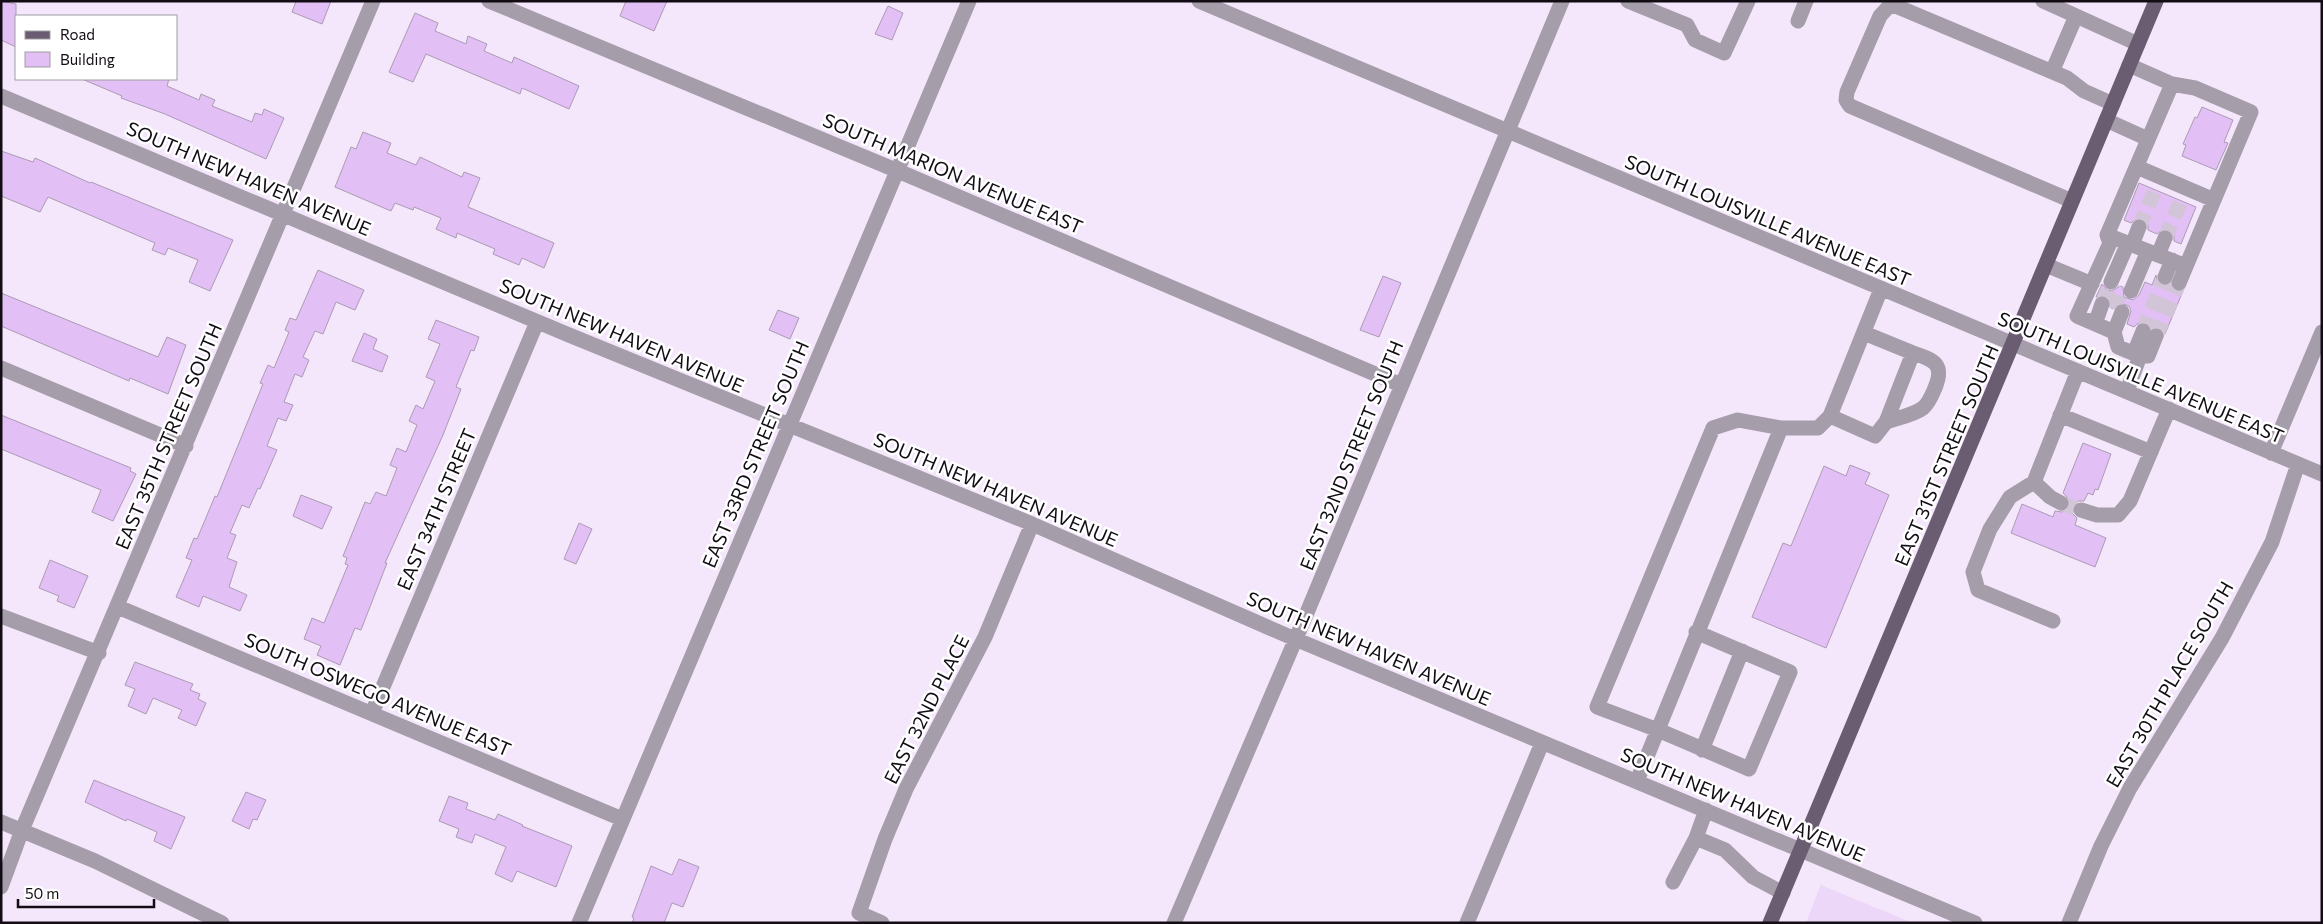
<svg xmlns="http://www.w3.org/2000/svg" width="2323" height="924" font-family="Commissioner,sans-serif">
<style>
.built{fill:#edd7f8}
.building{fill:#e2bff4;stroke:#ab9bb4}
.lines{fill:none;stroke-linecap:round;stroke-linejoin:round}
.minor-tunnel{stroke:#d2c5d8;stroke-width:15;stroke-dasharray:15 8;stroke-linecap:butt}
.minor{stroke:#a59da9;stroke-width:15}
.major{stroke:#6a5d71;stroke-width:15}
.labels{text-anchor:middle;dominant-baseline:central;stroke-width:5;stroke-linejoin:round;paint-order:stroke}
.street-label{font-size:19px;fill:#120c15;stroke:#fff}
</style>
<rect width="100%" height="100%" fill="#f4e6fb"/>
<path class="built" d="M1821 884V885L1913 923H1806Z"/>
<path class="building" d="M1 1 16 4V47L1 40Z
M296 1H331L322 24 292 12Z
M626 1H667L654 31 620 16Z
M888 6 903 13 892 40 875 34Z
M415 13 438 23 435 31 466 44 468 36 487 44 484 51 512 63 514 57 579 86 569 109 522 88 520 94 426 54 413 82 389 72Z
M82 79H169L167 86 199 100 201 94 215 100 212 106 252 122 255 113 262 115 264 109 284 118 266 159 165 114 121 98 122 96Z
M2202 107 2233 120 2224 142 2228 143 2216 170 2182 156 2186 145 2183 144 2195 117 2197 118Z
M363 132 391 143 387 153 416 165 420 157 462 177 464 172 480 178 468 207 554 243 544 268 522 258 519 265 493 254 495 249 457 233 456 238 436 229 441 218 414 207 413 210 395 203 391 211 335 187 351 147 356 149Z
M1 151 33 162 35 158 90 183 91 182 233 240 210 291 189 282 198 260 168 248 165 255 152 250 155 243 48 197 40 212 1 196Z
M2139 183 2196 207 2181 244 2174 241V236L2169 230 2163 229 2157 234 2148 230V225L2143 218H2137L2131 223 2124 220Z
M318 270 364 290 355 310 336 302 323 334 315 331 303 357 309 360 302 377 295 374 284 402 293 405 286 421 278 418 267 446 277 450 260 489 258 488 249 508 242 505 230 533 236 535 227 558 237 562 229 587 247 595 240 611 203 596 199 607 176 597 192 560 186 558 194 538 197 539 215 496 217 497 263 384 260 383 268 365 274 368 289 332 285 330 290 318 296 320Z
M2156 275 2157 282 2161 285H2170L2175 291H2183L2165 334 2160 328H2152L2146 322 2138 323 2134 327 2127 324 2131 311 2129 306 2120 303 2113 309 2111 308 2109 298 2106 295 2096 297 2102 284 2107 290 2112 291 2120 286 2123 287 2124 297 2133 300 2139 295 2145 282 2152 285Z
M1383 276 1401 283 1379 337 1360 330Z
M1 293 158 357 167 337 186 345 168 394 130 378 129 381 1 326Z
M778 310 799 318 790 339 769 330Z
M436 320 479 337 474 351 471 350 456 387 461 389 443 435 385 563H387L361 630 355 628 340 665 317 655 321 646 304 639 312 618 324 623 348 565 345 564 347 558 343 556 365 502 370 504 376 492 386 496 397 468 390 465 397 448 406 452 417 425 409 421 416 405 423 409 435 381 426 377 440 344 428 339Z
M364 333 377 339 373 349 388 356 382 372 352 361Z
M1 415 131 468 130 471 136 474 113 521 92 512 101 490 1 449Z
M2083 443 2111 454 2098 490 2095 489 2093 495 2088 493 2084 501H2078L2072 508V513L2077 518 2075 525 2106 538 2095 567 2011 533 2022 504 2053 517 2055 511 2062 512 2069 508V499L2063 493Z
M1850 465 1870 473 1865 484 1889 495 1826 648 1752 617 1783 543 1791 546 1824 466 1846 476Z
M301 495 332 507 322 529 293 516Z
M579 523 592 529 576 564 564 559Z
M50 560 88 576 74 608 57 601 59 596 39 588Z
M135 662 193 684 190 690 200 694 198 699 206 703 196 726 178 718 182 710 153 698 146 714 128 706 135 689 125 685Z
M94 780 185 817 171 849 154 841 157 832 127 819 126 821 85 802Z
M246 792 266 800 257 820 253 819 249 829 232 821Z
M449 796 468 803 466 809 495 820 498 814 523 825 522 826 572 846 556 887 517 871 512 882 495 874 506 847 475 834 472 843 456 837 459 829 439 821Z
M679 859 699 867 683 907 672 903 664 923H632L634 918 632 917 651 866 672 875Z"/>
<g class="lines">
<path class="minor-tunnel" d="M2139 227 2155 190
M2165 238 2181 201
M2102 304 2111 282
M2113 309 2122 287
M2143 331 2165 277
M2156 336 2179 283
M2061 503 2081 510"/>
<path class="minor" d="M489 1 898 171 1401 385
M1199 1 2322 474
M1628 1 1687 25 1695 40 1724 53 1748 1
M2043 1 2138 44
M1798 21 1806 1
M2055 65 2076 16
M2172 84 2195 88 2251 112 2179 283
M1 96 569 335 1032 524 1295 639 1975 923
M2106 120 2148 139
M2137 167 2214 200
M2072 201 1850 106 1846 100 1847 92 1880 16 1891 4 2067 78 2084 91 2113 104
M2107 235 2186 266
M2132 245 2139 227
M2158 255 2165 238
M2046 265 2092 284
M2165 277 2172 260
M2111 282 2128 243
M2131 291 2148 251
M2095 324 2102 304
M2114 332 2122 312
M2134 353 2143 331
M2140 356H2148L2156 336
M1 368 186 446
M2127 391 2140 356 2118 347 2114 332 2077 316 2110 243 2107 235 2172 84 2129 65
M2060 415 2151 452
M1830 416 1875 436 1886 422 1913 353 1864 333
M1886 422C1897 418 1914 415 1923 408 1929 403 1932 395 1935 388 1945 364 1934 360 1913 353
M2271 453 2322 332
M2034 482 2078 371
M2081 510 2097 515H2118L2130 501 2169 409
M118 607 622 819
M1 616 99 653
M2053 621 1978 590 1973 572 1990 529 2010 497 2034 482 2050 497 2061 503
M1696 632 1790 672 1749 769 1658 730 1597 707 1713 428 1738 420 1781 428H1818L1830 416 1881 289
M372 713 537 322
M1702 750 1742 651
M1637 781 1781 428
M1 822 95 861 222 923
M1696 838 1725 850 1753 877 1783 893
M1673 882 1696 838 1706 810
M1 887 22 830 373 1
M579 923 969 1
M882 923 859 913 885 839 906 789 985 637 1032 524
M1174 923 1306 615 1562 1
M1467 923 1542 743
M2069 923 2101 846 2130 788 2222 638 2272 542 2298 464"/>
<path class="major" d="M1770 923 2156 1"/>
</g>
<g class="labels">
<g class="street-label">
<text transform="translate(953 173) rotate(23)">SOUTH MARION AVENUE EAST</text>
<text transform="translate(249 178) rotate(23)">SOUTH NEW HAVEN AVENUE</text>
<text transform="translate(1768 220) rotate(23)">SOUTH LOUISVILLE AVENUE EAST</text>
<text transform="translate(622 335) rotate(23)">SOUTH NEW HAVEN AVENUE</text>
<text transform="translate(2141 377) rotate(23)">SOUTH LOUISVILLE AVENUE EAST</text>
<text transform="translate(168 436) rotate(-67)">EAST 35TH STREET SOUTH</text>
<text transform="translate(755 454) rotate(-67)">EAST 33RD STREET SOUTH</text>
<text transform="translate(1351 455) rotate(-68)">EAST 32ND STREET SOUTH</text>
<text transform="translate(1946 455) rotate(-67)">EAST 31ST STREET SOUTH</text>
<text transform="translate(996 489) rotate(23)">SOUTH NEW HAVEN AVENUE</text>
<text transform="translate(436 509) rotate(-67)">EAST 34TH STREET</text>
<text transform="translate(1369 648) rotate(23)">SOUTH NEW HAVEN AVENUE</text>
<text transform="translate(2169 684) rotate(-60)">EAST 30TH PLACE SOUTH</text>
<text transform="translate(378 694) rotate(23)">SOUTH OSWEGO AVENUE EAST</text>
<text transform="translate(926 709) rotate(-63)">EAST 32ND PLACE</text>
<text transform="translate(1743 804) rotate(23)">SOUTH NEW HAVEN AVENUE</text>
</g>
</g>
<rect width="2323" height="924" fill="none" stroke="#120c15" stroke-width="5"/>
<rect x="15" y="15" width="162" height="65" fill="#ffffff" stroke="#a09ea1"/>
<rect x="25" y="31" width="25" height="8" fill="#6a5d71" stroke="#a09ea1"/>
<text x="60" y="40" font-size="15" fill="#120c15">Road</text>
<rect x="25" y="52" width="25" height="15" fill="#e2bff4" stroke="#a09ea1"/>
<text x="60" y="65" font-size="15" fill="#120c15">Building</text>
<path d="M18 899v8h136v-8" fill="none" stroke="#120c15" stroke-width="2.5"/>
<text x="25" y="899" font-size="15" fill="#120c15" stroke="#ffffff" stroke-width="4" paint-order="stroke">50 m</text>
</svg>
